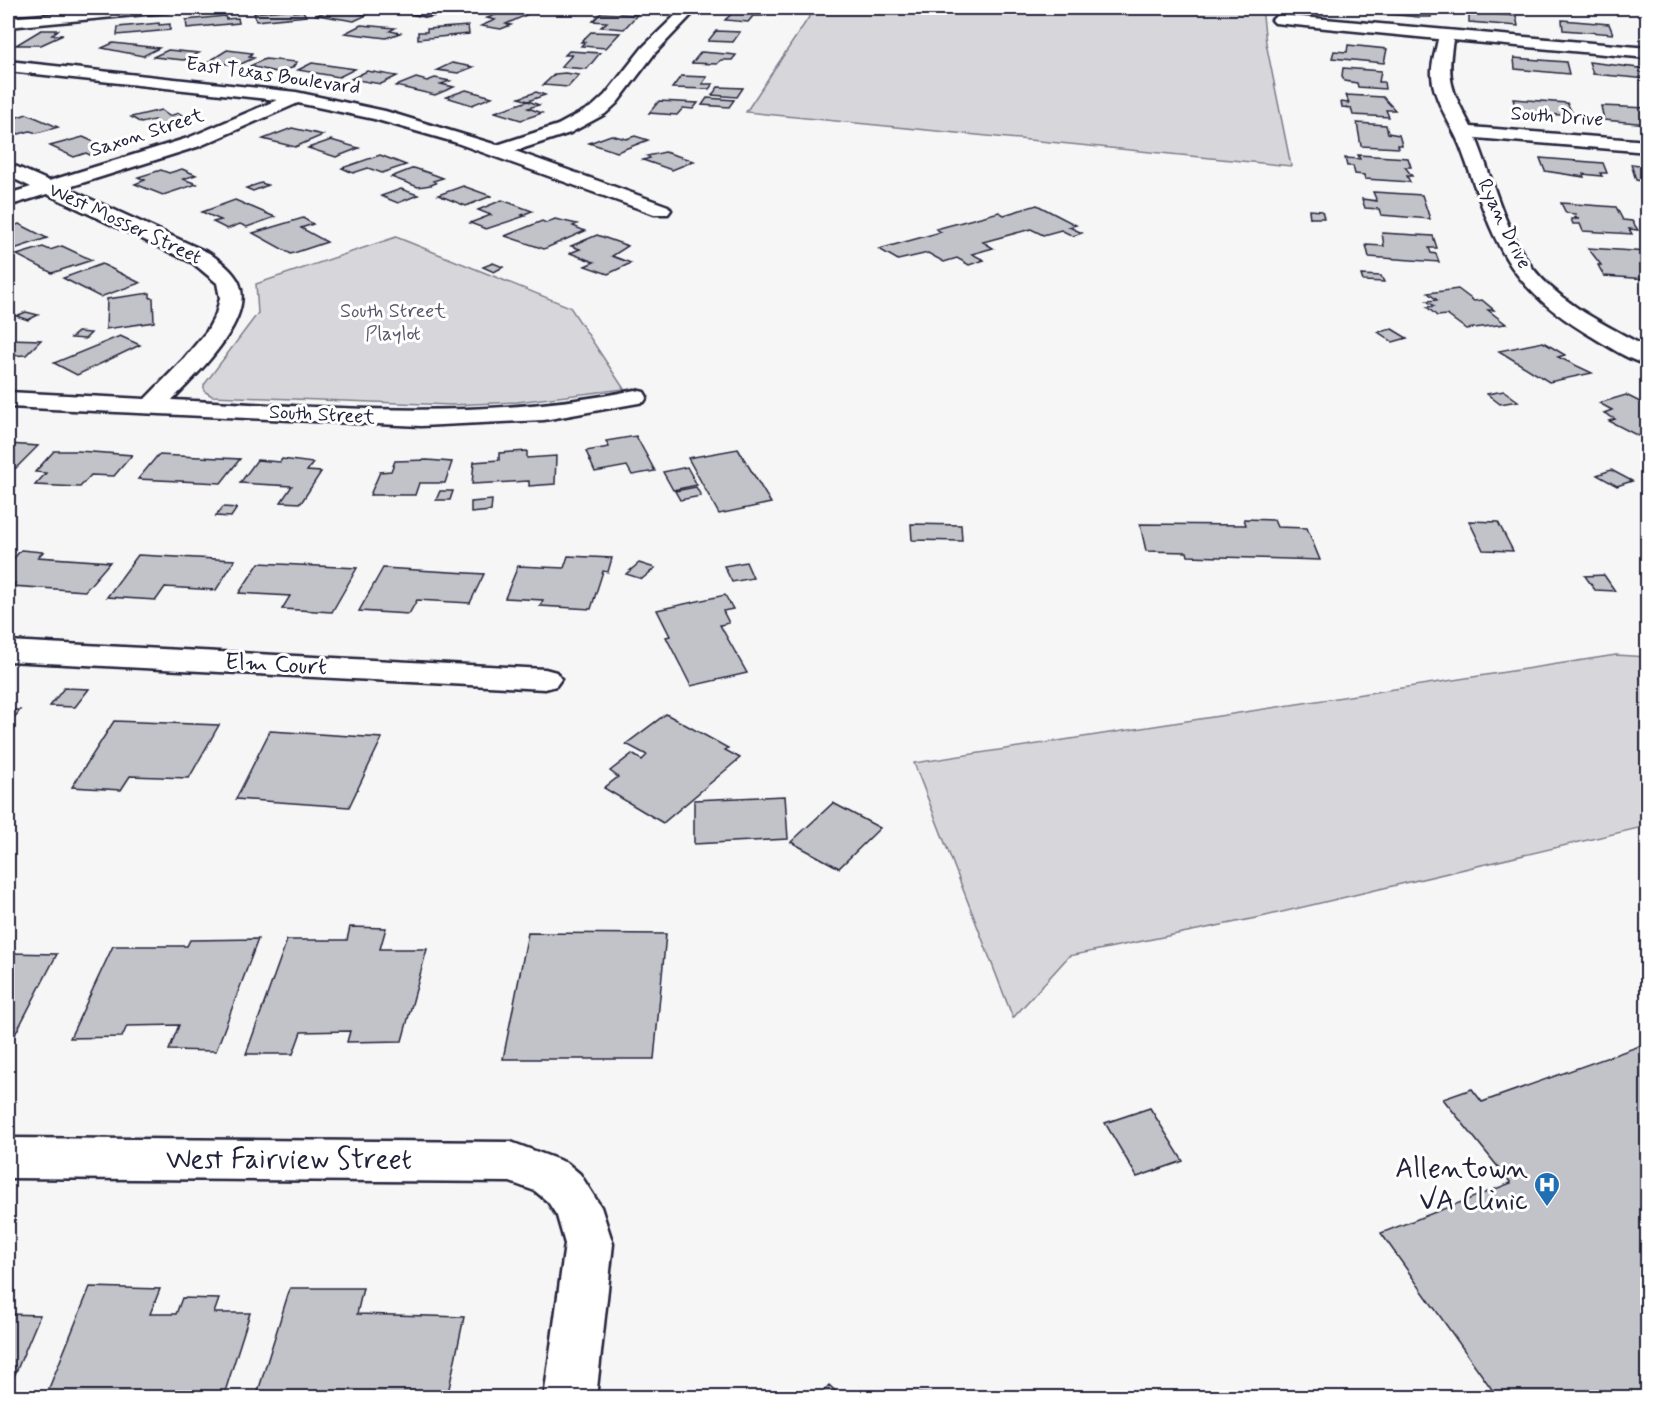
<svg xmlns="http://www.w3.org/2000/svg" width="1655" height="1405" font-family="Mynerve,sans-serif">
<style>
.green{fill:#d7d7db;stroke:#7c7c8b;stroke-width:1.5}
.building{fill:#c2c2c9;stroke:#22223b;stroke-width:1.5}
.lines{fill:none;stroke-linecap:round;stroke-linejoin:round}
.street-casing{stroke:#22223b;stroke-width:5}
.secondary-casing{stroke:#22223b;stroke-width:5}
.street{fill:#fff;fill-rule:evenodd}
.secondary{fill:#fff;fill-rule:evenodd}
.labels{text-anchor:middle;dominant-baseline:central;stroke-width:6;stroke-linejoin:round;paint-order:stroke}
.far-street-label{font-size:20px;fill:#22223b;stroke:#fff}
.far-park-label{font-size:20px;fill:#58586b;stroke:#fff}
.street-label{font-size:24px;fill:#22223b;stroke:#fff}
.near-street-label{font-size:28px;fill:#22223b;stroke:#fff}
.near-poi-label{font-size:28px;fill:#22223b;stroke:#fff;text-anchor:end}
</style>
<rect width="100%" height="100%" fill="#f6f6f7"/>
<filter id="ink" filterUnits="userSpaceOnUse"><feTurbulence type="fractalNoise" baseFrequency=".0167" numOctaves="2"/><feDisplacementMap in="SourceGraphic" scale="12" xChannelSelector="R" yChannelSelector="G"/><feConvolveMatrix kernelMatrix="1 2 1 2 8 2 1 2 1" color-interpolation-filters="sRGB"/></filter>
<g filter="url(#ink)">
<path class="green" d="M815 8H1262L1266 43 1291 166 746 112Z
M396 237 570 307 624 389 517 402 451 405 212 396 204 391V385L258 313 256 284Z
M1616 655 1647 657V826L1261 917 1069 956 1013 1018 914 763Z"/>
<path class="building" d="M335 8 353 10H369L360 14 367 15 354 21 317 15Z
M738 8H741L769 9 763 16H753L748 22 725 20Z
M1379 8H1416L1432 9 1431 17H1419L1378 13Z
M293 9 294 12 303 11 306 16 256 21 254 13Z
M511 9 533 12 506 24 511 25 501 29 481 26 495 20 487 18Z
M1469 12 1516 16 1518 26 1469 22Z
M601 13 637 15 624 29 601 27 607 22 593 21Z
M225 16 226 19 238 18 239 23 187 28 186 20Z
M1562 20 1609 24 1613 34 1563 30Z
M159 23V25L170 24V30L117 35 118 27Z
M361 25 395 28 390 31 400 33 386 38 345 33Z
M468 26 469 34 418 39V32H427V29Z
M41 30H58L52 35H63L41 45H16Z
M716 31 740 32 733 42 708 41Z
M591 32 620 33 606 48 581 46 585 42H581Z
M113 43 159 48 143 56 102 48Z
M1348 45 1387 49 1384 63 1332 58 1334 51 1347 52Z
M168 50 199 53 184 60 153 57Z
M227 50 252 53 249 57 254 58 239 65 208 62Z
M569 51 600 53 587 69 561 67 572 55H565Z
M701 52 726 54 736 55 732 60H721L717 64 692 63Z
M1514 58 1566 62 1569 74 1515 69Z
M265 59 297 62 292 68 276 72 250 66Z
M1589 62 1647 69 1648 79 1593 74Z
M312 63 355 69 339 77 298 70Z
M452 63 473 67 458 73 437 70Z
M1343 68 1381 71 1379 82H1384L1385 89 1358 87 1357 83 1344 81 1342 76Z
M367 71 397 76 381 84 351 79Z
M555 74 565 73 579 75 568 87 543 85Z
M681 76 707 77 702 84H713L709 89 672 88Z
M416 78 427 81 435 78 450 81 441 84 454 87 435 95 396 86Z
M718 87 743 88 737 97 712 95Z
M466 90 492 97 472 105 446 97Z
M536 92 545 95 528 101 519 98Z
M1346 95 1383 97 1395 110H1386L1389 117 1353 115 1351 108 1342 107 1341 102 1349 103Z
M707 98 734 100 729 107 702 105Z
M1513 99 1567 103 1574 116 1517 112Z
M528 101 539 105 528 108 542 113 521 120 495 112Z
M659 101 698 103 693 109 683 108 677 115 649 113Z
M1601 106 1648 108V124L1604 120Z
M161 110 169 116 179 113 193 123 167 129 154 120 141 123 131 117Z
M27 114 58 127 37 133 30 131 19 134 8 129V120Z
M1357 123 1386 125 1388 133 1399 135 1402 145H1398L1399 148 1361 146Z
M292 128 323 135 295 147 263 139Z
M611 135 626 139 635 136 648 140 617 152 589 143Z
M83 137 112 150 92 156 86 153 74 157 50 146Z
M331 140 359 148 336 157 308 148Z
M665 152 694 161 672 170 643 160 650 158 647 156Z
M380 155 406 165 382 173 368 168 353 173 342 168Z
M1358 155 1408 158 1411 167H1405L1412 176H1407L1410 182 1365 179 1364 175 1355 174 1353 166H1347L1345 158 1360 159Z
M1540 158 1603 163 1607 173H1600L1602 176 1583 174 1584 177 1545 171Z
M1631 164 1648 166V182L1636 180Z
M414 168 435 175 443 178 433 181 436 183 431 185 418 187 391 177Z
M182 169 196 175 183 179 197 184 163 195 135 184 145 180 138 177 161 170 169 173Z
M261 183 268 185 253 191 246 188Z
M463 186 491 196 466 206 438 195Z
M401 189 418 195 398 203 381 196Z
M1373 192 1422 195 1430 219 1381 215 1379 209 1365 208 1362 199 1377 201Z
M235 200 275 217 247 227 240 224 227 229 213 222 221 220 202 212Z
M502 200 532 211 522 215 525 216 486 229 470 223 491 215 478 210Z
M1561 203 1616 207 1623 220 1632 221 1638 230 1629 229 1632 234 1583 231 1580 224H1573L1571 219H1579L1574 217 1576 214 1566 213Z
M1037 205 1076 225 1069 227 1082 233 1073 236 1061 230 1043 235 1031 229 983 242 993 248 972 254 984 260 969 265 957 258 944 262 928 253 898 260 879 249 941 232 936 229 999 212 1004 215Z
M1309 210 1322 211 1324 218H1310Z
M303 218 313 224 301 228 327 242 291 254 253 233Z
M555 219 577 224 573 226 585 231 544 249 505 236 542 221 546 223Z
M19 224 47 238 8 251V228Z
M1382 233 1433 236 1437 248H1429L1431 253 1436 254 1439 262 1369 257 1366 245 1384 246Z
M597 235 628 246 612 256 631 263 608 274 585 266 594 262 570 253 580 249 571 246Z
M62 246 92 260 52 273 17 255 43 247 50 250Z
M1588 248 1648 252V279L1604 276 1598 265H1601Z
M493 263 503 267 494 272 483 267Z
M102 264 140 283 100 297 63 278Z
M1361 275 1381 276 1384 282 1363 281Z
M1458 289 1474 301 1482 300 1494 310H1488L1506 324 1466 329 1447 315 1437 316 1427 307 1434 306 1427 301 1437 300 1428 293Z
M150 293V298H153L154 322 106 329 107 299Z
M26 312 38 315 28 320 16 316Z
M1392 329 1407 338 1393 342 1378 332Z
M78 332 91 333 85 339 71 338Z
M120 336 140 345 77 375 54 363Z
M8 339 41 340 26 355 8 356Z
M1543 342 1565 355 1558 357 1592 373 1549 382 1499 351Z
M1504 391 1518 401 1500 404 1487 394Z
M1626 395 1648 406 1645 409 1648 410V441L1609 421 1615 419 1604 413 1612 410 1599 403Z
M636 436 655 471 632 475 627 466 595 472 586 451 609 447 606 441Z
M8 444 38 446 16 468 8 467Z
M738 449 771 503 719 514 688 458Z
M54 451H78L132 455 114 476 91 475 80 487 35 485 46 473 35 472Z
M527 451V458L556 456 555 484 529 486V481L472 484 474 462 499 460V453Z
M158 455 240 459 221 483 138 479Z
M282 459 313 463 307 471 321 472 301 503 281 502 292 486 240 483 257 460 280 462Z
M395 461 427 460 452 462 445 483H419L415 495H370L380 472 391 471Z
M687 467 697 485 673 490 663 472Z
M1611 470 1632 481 1617 486 1597 475Z
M696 487 701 496 680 500 675 491Z
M440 491H453L450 500H436Z
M492 500 491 511 471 513V502Z
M223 507 237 508 231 517 216 516Z
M1244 519 1274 520 1277 527 1307 528 1320 560 1188 556 1187 552 1146 551 1140 524 1246 525Z
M1469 521 1498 522 1513 551 1483 550Z
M911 524 961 525 962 541 912 540Z
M21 550 43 552 38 557 110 562 85 591 12 586 15 583 8 582V565Z
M138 555 235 560 216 590 165 587 156 600 107 597Z
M568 556 612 558 608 572 603 571 591 609 540 606 543 600 505 598 518 566 564 568Z
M746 562 753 578 732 582 724 566Z
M259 563 357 568 332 612 282 609 290 596 239 593Z
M639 563 655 568 642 579 626 574Z
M383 568 484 574 470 603 417 600 409 614 359 611Z
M1604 575 1615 591 1595 590 1585 576Z
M725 595 733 609 723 611 729 623 720 625 747 673 691 686 666 637 670 636 657 610Z
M64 688 89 689 75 707 50 706Z
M8 710H20L8 727Z
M666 714 728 748 725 750 740 758 663 823 604 788 618 777 610 771 632 754 642 760 647 755 626 744Z
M114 721 219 725 189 778 130 776 121 790 72 787Z
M270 731 382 738 349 807 236 799Z
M785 796 788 839 694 844V800Z
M833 803 880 828 839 868 791 842Z
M350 927 386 928 380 949H427L402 1041 347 1042 350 1031 301 1032 293 1054H246L287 940H347Z
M528 933 666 934 654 1059H503Z
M258 939 216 1051 169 1050 179 1025 127 1026 122 1037 70 1038 113 946H187L190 940Z
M8 953 57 954 8 1048Z
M1648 1043V1398H1498L1381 1233 1511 1183 1443 1099 1472 1089 1482 1102Z
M1150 1108 1183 1161 1137 1177 1105 1123Z
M90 1287 160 1289 150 1314H176L182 1298 219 1299 214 1313H250L223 1398H45Z
M290 1288H363L357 1314 464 1317 447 1398H256Z
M8 1314 40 1315 8 1391Z
M829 1385 843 1398H817Z
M907 1393 973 1396V1398H903Z"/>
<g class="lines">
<defs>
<path id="street" d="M403 8H451L449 11 427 16 405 11Z
M683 8H698L655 53 617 103 605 114 570 133 515 151 668 206 671 210 668 214H654L454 142 374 119 298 103 200 146 66 188 209 253C220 261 233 270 239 283 255 320 195 376 172 400 326 407 482 422 635 390L644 392 647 397 644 402 544 420 421 426 8 407V392L145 399 182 361 207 331 216 314 220 298 217 283 193 263 47 194 8 206V194L31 187 8 176V163L49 181 188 138 277 100 8 71V61L296 92 385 111 497 145 558 125 593 106 605 95 643 47Z
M1280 15 1648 48V58L1453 40C1446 82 1452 90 1471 127L1648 141V152L1476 138C1493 180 1504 229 1531 266 1560 304 1606 325 1648 348V365C1628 360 1608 346 1591 336 1503 284 1495 241 1462 151 1454 127 1433 101 1432 75 1431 63 1436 51 1438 39L1275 23 1272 20 1275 17Z
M8 641 545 669 556 672 561 679 556 686 545 689 8 661Z
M8 1138 511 1142 567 1163 580 1174 601 1207 613 1244 596 1398H544L565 1244 557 1216 548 1202 535 1191 510 1182 8 1178Z"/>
<path id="secondary" d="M125 8H174L167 12 8 27V18Z"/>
</defs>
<use href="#street" class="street-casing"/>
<use href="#secondary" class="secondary-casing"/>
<use href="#street" class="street"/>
<use href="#secondary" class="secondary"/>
</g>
</g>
<defs>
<symbol id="hospital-pin" viewBox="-11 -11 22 30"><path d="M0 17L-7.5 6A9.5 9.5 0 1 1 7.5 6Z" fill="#1f6fb2" stroke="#fff"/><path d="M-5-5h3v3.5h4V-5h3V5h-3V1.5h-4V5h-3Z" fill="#fff"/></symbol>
</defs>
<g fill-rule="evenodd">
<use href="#hospital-pin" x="1532" y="1170" width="30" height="40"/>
</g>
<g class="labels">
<g class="far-street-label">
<text transform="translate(273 76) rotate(8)">East Texas Boulevard</text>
<text transform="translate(1557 117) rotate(4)">South Drive</text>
<text transform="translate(147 133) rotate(-18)">Saxon Street</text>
<text transform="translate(125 224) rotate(25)">West Mosser Street</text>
<text transform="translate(1504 224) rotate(64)">Ryan Drive</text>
<text transform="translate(322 415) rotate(3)">South Street</text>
</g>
<g class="far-park-label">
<text x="393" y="311">South Street<tspan x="393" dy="23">Playlot</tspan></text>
</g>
<g class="street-label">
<text transform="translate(276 665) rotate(3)">Elm Court</text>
</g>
<g class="near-street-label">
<text x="289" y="1160">West Fairview Street</text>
</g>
<g class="near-poi-label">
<text x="1528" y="1169">Allentown<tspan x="1528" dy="32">VA Clinic</tspan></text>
</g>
</g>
<rect width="1655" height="1405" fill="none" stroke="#fff" stroke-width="30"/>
<rect x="15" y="15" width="1625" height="1375" fill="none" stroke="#22223b" stroke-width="2" filter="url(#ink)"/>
</svg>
